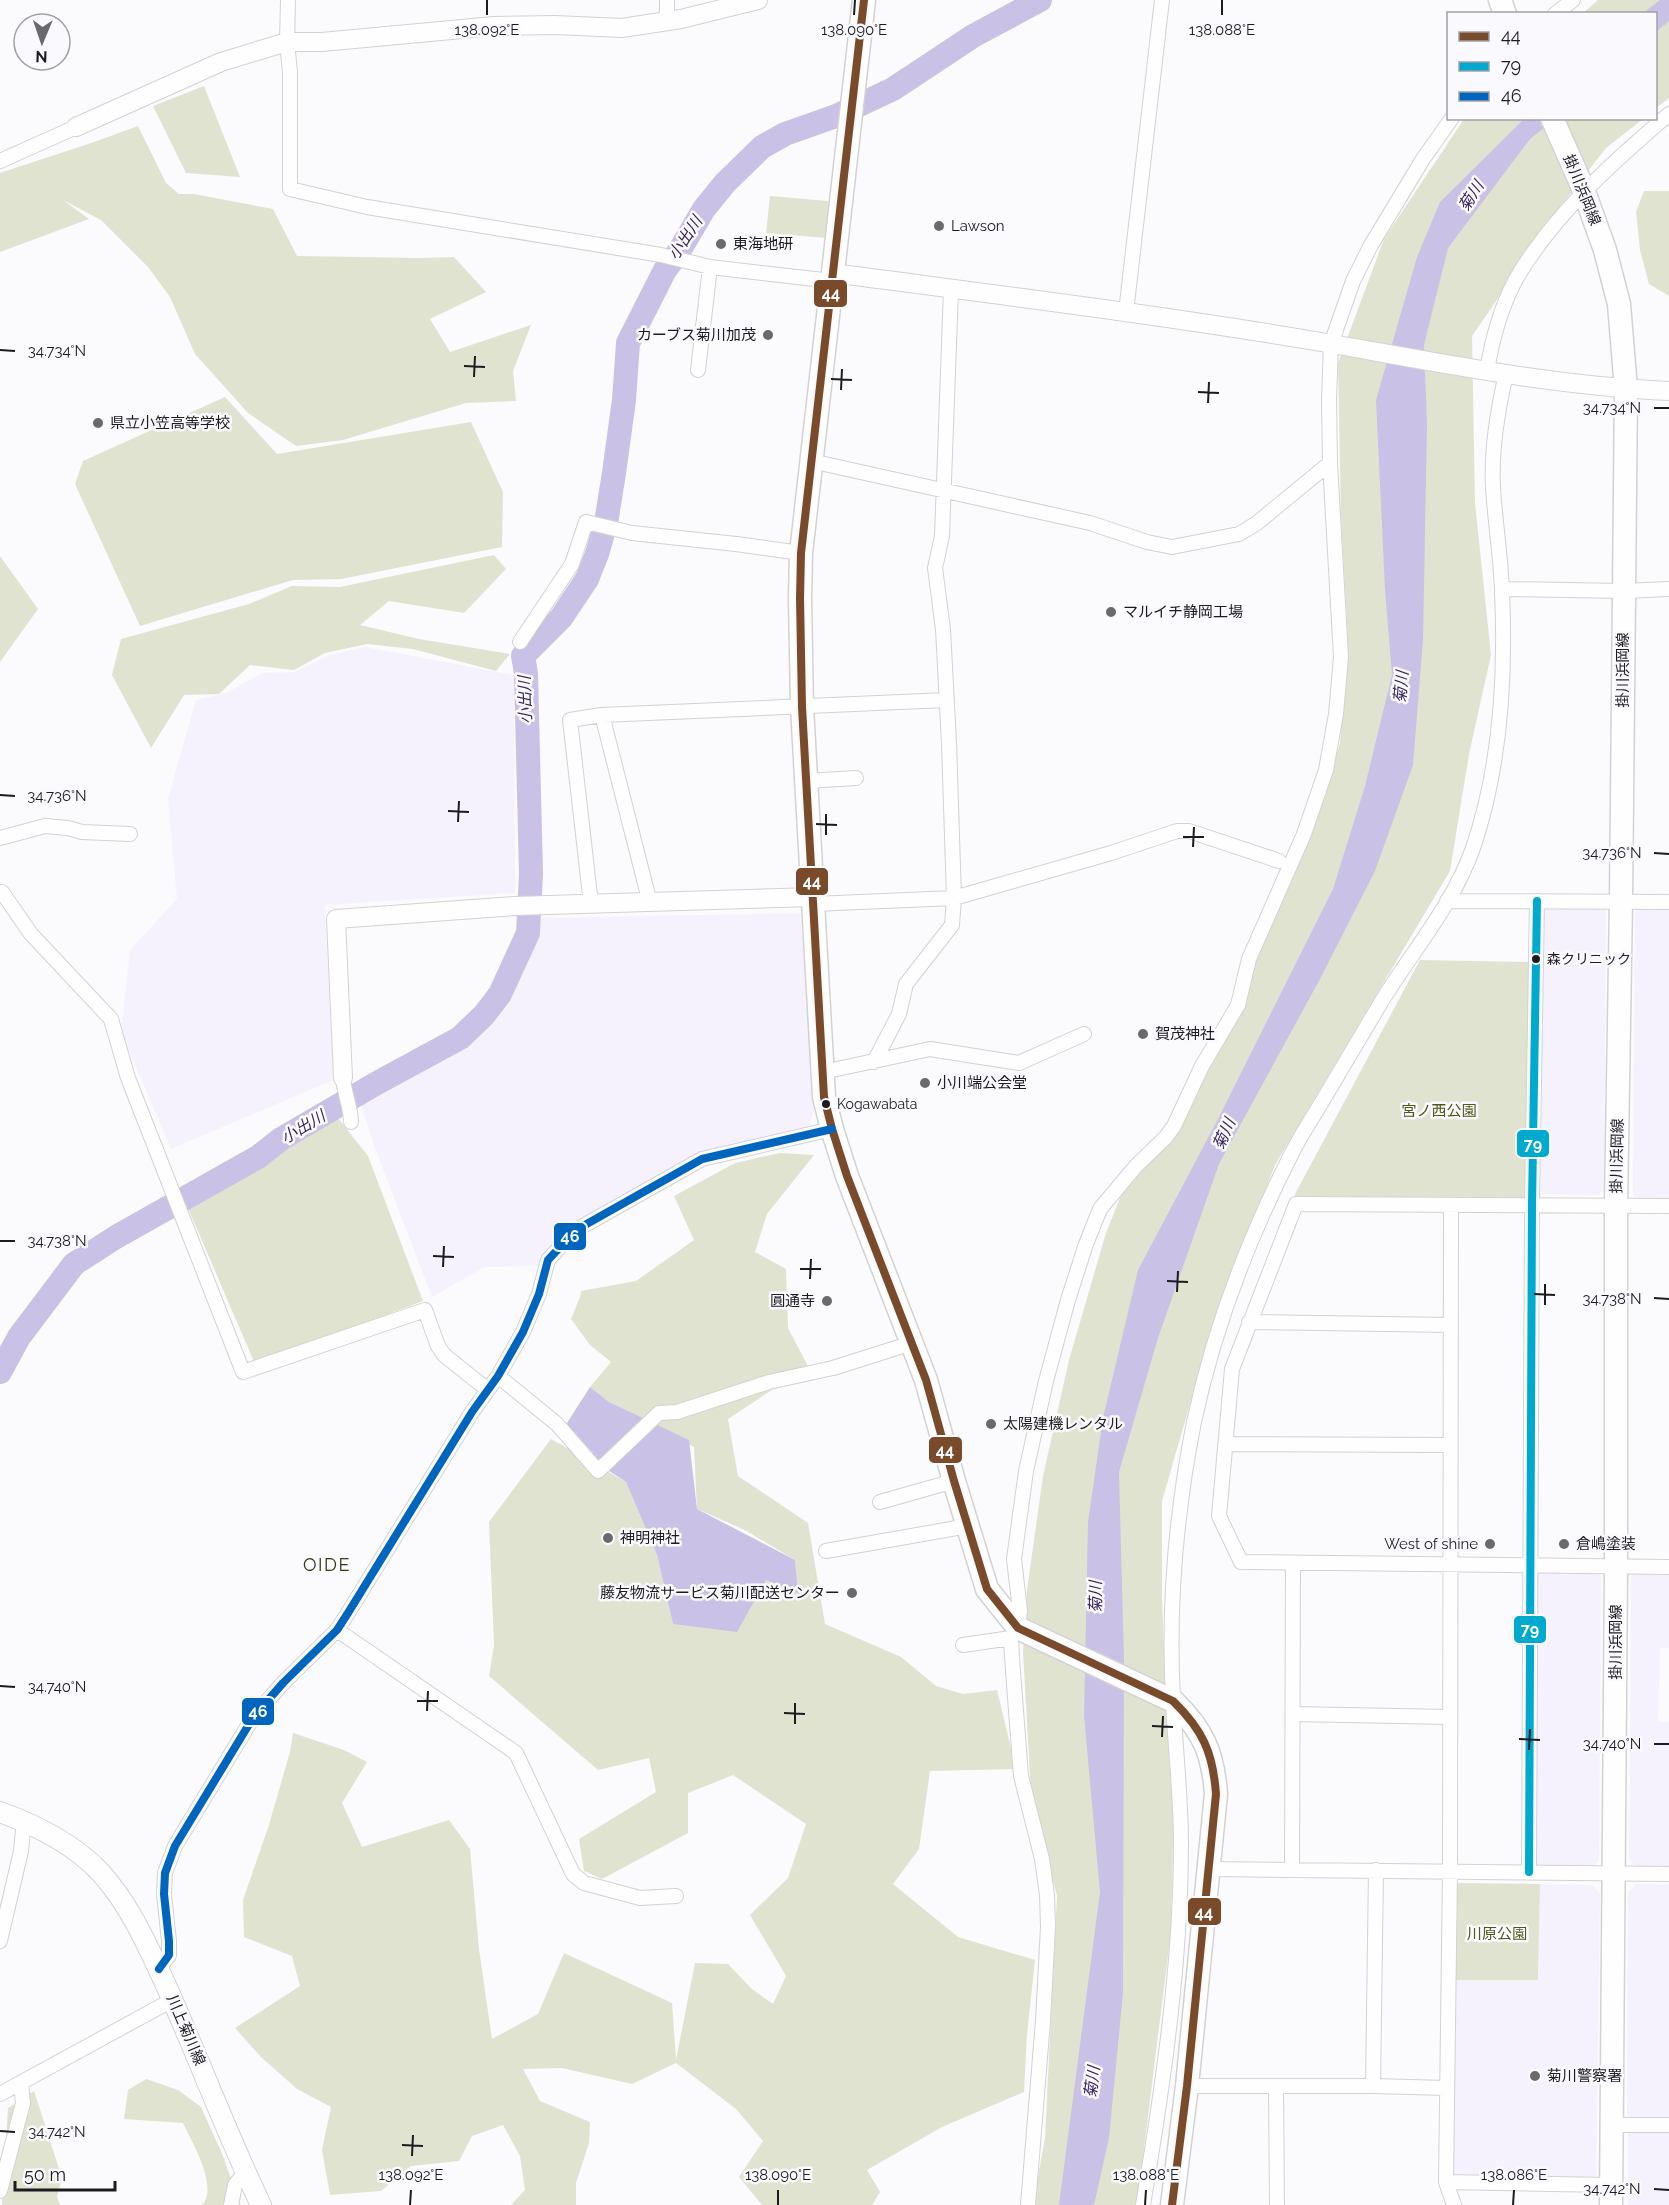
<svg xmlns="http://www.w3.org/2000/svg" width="1669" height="2205" font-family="Raleway,'Noto Sans JP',sans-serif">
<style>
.built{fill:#f5f2fe}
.green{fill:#e1e3d1}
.water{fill:#cac1e6}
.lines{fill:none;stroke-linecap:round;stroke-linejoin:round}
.river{stroke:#cac1e6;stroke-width:24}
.minor-casing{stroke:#d2d2d4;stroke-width:16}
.tertiary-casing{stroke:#d2d2d4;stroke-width:20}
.secondary-casing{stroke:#d2d2d4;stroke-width:22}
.primary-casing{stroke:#d2d2d4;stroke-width:25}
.minor{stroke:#fefeff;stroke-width:14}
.tertiary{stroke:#fefeff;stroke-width:18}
.secondary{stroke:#fefeff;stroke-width:20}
.primary{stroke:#fefeff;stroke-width:22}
.bus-1-casing{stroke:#faf9fd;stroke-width:12}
.bus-2-casing{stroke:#faf9fd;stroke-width:12}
.bus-3-casing{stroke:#faf9fd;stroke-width:12}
.bus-1{stroke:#7a4b2a;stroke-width:8}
.bus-2{stroke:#00a9ce;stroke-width:8}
.bus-3{stroke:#0065bd;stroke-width:8}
.ticks{fill:none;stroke:#1c1b1f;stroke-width:2}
.poi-dot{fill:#6a696c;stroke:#faf9fd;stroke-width:2}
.bus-dot{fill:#1c1b1f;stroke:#faf9fd;stroke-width:2}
.labels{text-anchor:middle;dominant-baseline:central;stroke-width:5;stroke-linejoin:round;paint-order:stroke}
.bus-label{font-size:14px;fill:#1c1b1f;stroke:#faf9fd;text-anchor:start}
.street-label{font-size:15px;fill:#1c1b1f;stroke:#faf9fd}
.poi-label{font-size:15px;fill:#1c1b1f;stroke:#faf9fd;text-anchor:start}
.park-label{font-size:15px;fill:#515619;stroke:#faf9fd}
.water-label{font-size:16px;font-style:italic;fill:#382460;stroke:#faf9fd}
.quarter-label{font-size:18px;letter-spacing:1.5px;fill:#35380f;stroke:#faf9fd}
.ticks-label{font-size:15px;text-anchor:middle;fill:#1c1b1f;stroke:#faf9fd;stroke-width:5;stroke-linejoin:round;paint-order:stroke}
.line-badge{stroke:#faf9fd;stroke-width:2}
.badge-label{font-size:16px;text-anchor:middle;font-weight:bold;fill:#fff}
</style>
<rect width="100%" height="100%" fill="#fbfafc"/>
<path class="built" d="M365 647 514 675 515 893 325 905 333 1080 171 1149 121 1032 130 950 177 899 168 799 196 700 226 693 262 673 294 672 330 655Z
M1547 905H1600L1606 911 1604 1190 1599 1195 1544 1194 1538 1189 1540 911Z
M1641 905 1669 906V1201H1639L1633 1195 1635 911Z
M800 913 816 1102 808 1132 718 1151 559 1240 539 1266 484 1267 432 1297 375 1148 360 1101 472 1036 496 1015 535 946 539 918Z
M1541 1571 1596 1572 1601 1576 1599 1860 1592 1867 1539 1866 1534 1861 1536 1576Z
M1636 1572H1669V1648H1660L1658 1721 1669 1722V1868L1636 1867 1629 1859 1631 1577Z
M1540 1884 1592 1885 1600 1894 1596 2175 1591 2179 1455 2177 1452 2172 1455 1980H1538Z
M1637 1884H1669V2120H1633L1627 2115 1628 1893Z
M1633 2129H1669V2205H1628V2134Z"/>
<path class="green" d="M1598 0H1669V98L1656 108V14H1582Z
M204 86 240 177 186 173 153 106Z
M1464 119H1643L1606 148 1567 198 1472 336 1475 503 1491 655 1469 754 1450 871 1275 1165 1211 1331 1162 1501V1599L1165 1682 1174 1797 1171 1931 1137 2205H1033L1045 2138 1057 1896 1031 1792 1023 1652 1027 1590 1043 1476 1069 1360 1106 1233 1122 1193 1131 1179 1178 1129 1245 1000 1251 966 1320 810 1340 743 1348 639 1341 517 1338 363 1384 239Z
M138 126 166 183 179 194H194L273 209 297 256 419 258 454 257 486 292 430 319 450 352 531 325 513 371 516 401 466 403 343 440 296 446 248 413 195 354 170 297 148 267 101 220 63 200 89 219 0 252V173L94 142Z
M1644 191H1669V296L1649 284 1640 250 1636 212Z
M770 196 828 201 827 238 766 233Z
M225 397 277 454 471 422 503 492 502 547 341 579 293 580 140 626 75 484 83 461Z
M494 555 506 569 464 613 389 601 360 625 419 639 510 654 496 671 413 649 367 644 325 653 294 670 250 665 219 694 184 695 151 748 112 675 121 639 249 604 292 586 340 587Z
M0 556 38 609 0 662Z
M1420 960 1529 962 1527 1194 1522 1199 1294 1196Z
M337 1117 368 1156 423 1301 255 1364 188 1208Z
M780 1153 814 1155 767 1214 755 1252 786 1269 788 1328 808 1366 728 1419 738 1476 808 1523 825 1624 901 1657 936 1686 963 1694 997 1690 1016 1769 930 1771 919 1849 893 1884 958 1937 1035 1960 1027 2034 1024 2092 942 2127 867 2170 880 2192 872 2205H762L739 2177 763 2141 736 2109 676 2063 632 2084 562 2068 523 2069 540 2101 590 2122 589 2143 576 2183V2205H511L525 2190 520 2156 503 2125 472 2136 459 2161 411 2166 381 2191 330 2195 322 2150 331 2107 297 2089 261 2057 235 2028 300 1986 292 1956 244 1937 243 1900 268 1828 290 1752 293 1733 344 1750 367 1762 342 1803 362 1847 449 1820 470 1849 479 1949 492 2039 538 2014 564 1953 672 2003 676 2060 695 1963 728 1964 752 1989 773 2004 786 1976 750 1915 788 1878 806 1824 733 1775 688 1793V1833L602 1879 584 1871 579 1839 656 1792 649 1758 598 1770 489 1676 494 1645 489 1522 551 1439 626 1482 657 1555 673 1624 766 1580 797 1592 795 1560 745 1530 697 1509 694 1447 609 1402 590 1387 611 1362 590 1345 571 1319 580 1297 581 1291 636 1281 694 1240 674 1196 735 1163Z
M1459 1883 1540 1884 1538 1980H1455L1454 1888Z
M146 2079 178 2090 201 2107 223 2156 240 2205H202C219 2187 192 2142 183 2123L124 2119 128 2090Z
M34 2091 62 2178 57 2197 60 2205H2L8 2108Z"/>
<path class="water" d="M1660 0H1669V21L1656 32V14L1643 13Z
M1524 119H1555L1530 139 1448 248 1424 345 1427 424 1423 640 1413 765 1375 871 1320 979 1219 1164 1158 1338 1119 1472 1124 1660 1123 1993 1109 2138 1094 2205H1059L1100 1892 1084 1716 1088 1522 1103 1418 1138 1270 1218 1119 1333 889 1365 786 1392 675 1385 590 1376 400 1417 257 1440 202Z
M590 1387 609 1402 689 1440 697 1509 795 1560 798 1593 766 1580 737 1632 673 1624 657 1555 626 1482 558 1437Z"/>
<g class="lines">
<path class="river" d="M0 1372 19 1337 74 1264 116 1237 258 1157 281 1139 377 1083 460 1038 484 1015 500 994 528 933 531 874 526 673 523 656 561 618 587 579 597 554 606 523 614 473 624 400 628 343 665 270 678 253 704 209 725 183 762 147 785 134 836 116 893 89 973 36 1040 0"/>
<defs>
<path id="minor" d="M288 0 287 42 290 72V189L367 207 661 255 710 267 832 281
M1555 14 1573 0
M667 21V0
M0 161 76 127
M1126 312 1162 0
M698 370 710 267
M1487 371C1492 340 1501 307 1516 279 1554 214 1613 162 1669 114
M811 461 1090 523 1147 542 1172 547 1239 534 1257 523 1330 463
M1502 589 1623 591 1669 589
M520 642 572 564 586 522 632 533 736 544 801 553
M602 715 650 903
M806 781 856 778
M0 838 45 826 68 828 82 832 130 834
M2 892 31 934 111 1019 128 1078 243 1372 425 1310 438 1346 444 1355 488 1390
M1447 901 1669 902
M591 904 570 720 602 715 947 700
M814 904 954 898 1111 853 1177 831H1189L1279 861
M874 1062 899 1014 906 984 952 925 954 898 949 743 943 629 935 568 942 536 951 289
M823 1072 930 1049 1019 1063 1084 1034
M343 1078C344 1093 351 1107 351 1122
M1451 1206 1450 1871 1446 2182 1454 2205
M1669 1206 1296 1204 1232 1369 1219 1516 1241 1562 1669 1567
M1249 1322 1451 1325
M498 1376 557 1424 598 1471 659 1413 677 1412 769 1382 833 1368 912 1343
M1225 1444 1450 1445
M880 1502 954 1481
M826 1551 968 1526
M337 1630 516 1753 573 1874 584 1883 640 1898 676 1896
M963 1645 1011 1638
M1293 1714 1450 1717
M1208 1869 1669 1874
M1292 1869 1293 1563
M1529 1872 1532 1204 1537 901
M0 1941 21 1851 24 1820
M159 1969 169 1955V1941L164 1894 165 1873 175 1846 254 1716 283 1683 337 1630 348 1613 472 1412 498 1376 523 1332 539 1294 548 1260 576 1230 702 1159 832 1129
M1187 2086H1373L1447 2088
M1276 2086 1277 2205
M1373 2086 1376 1870
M0 2094 174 1999
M1612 2125H1669
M1446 2182 1611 2185
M0 2191 23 2103 21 2083
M231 2205 235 2185 245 2172
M1028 2205 1043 2021 1048 1927 1047 1895 1042 1859 1021 1776 1012 1658 1011 1638 1018 1628 1020 1611 1014 1559 1026 1471 1046 1381 1068 1300 1086 1244 1100 1209 1136 1166 1166 1137 1174 1126 1202 1066 1238 1005 1249 959 1304 834 1326 770 1336 714 1341 657 1330 463 1329 400 1331 344 1353 281 1371 245 1423 159 1452 118
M1143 2205C1163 2086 1181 1964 1181 1843 1181 1795 1175 1747 1173 1699 1168 1607 1176 1513 1194 1422 1214 1328 1248 1239 1292 1153 1302 1133 1315 1114 1326 1095 1344 1065 1362 1034 1380 1004 1411 953 1453 905 1473 848 1501 766 1506 678 1502 592 1501 557 1495 522 1493 487 1491 449 1498 410 1506 373"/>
<path id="tertiary" d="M76 127 221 62 287 42H322L494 26 555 25 622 28 681 19 758 0
M833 273C998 295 1163 315 1327 343 1440 363 1554 386 1669 391
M343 1078 336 919 515 906 813 897"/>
<path id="secondary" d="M0 1812C36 1825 74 1844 101 1873 127 1902 143 1936 159 1970 195 2048 224 2128 261 2205"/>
<path id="primary" d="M864 0 801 553 800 598 802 707 824 1097 832 1129 847 1176 926 1380 954 1481 987 1589 1018 1628 1173 1701C1203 1730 1213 1753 1216 1794L1187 2086 1172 2205
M1500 0 1505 14
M1552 118 1582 186 1605 250 1619 304 1626 389 1621 901 1616 1206V1567L1611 2205"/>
</defs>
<use href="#minor" class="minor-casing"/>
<use href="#tertiary" class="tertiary-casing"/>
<use href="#secondary" class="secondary-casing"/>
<use href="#primary" class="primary-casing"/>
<use href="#minor" class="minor"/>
<use href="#tertiary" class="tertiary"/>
<use href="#secondary" class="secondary"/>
<use href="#primary" class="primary"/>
<defs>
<path id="bus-1" d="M864 0 801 553 800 598 802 707 824 1097 832 1129 847 1176 926 1380 954 1481 987 1589 1018 1628 1173 1701C1203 1730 1213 1753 1216 1794L1187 2086 1172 2205"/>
<path id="bus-2" d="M1529 1872 1532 1204 1537 901"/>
<path id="bus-3" d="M159 1969 169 1955V1941L164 1894 165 1873 175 1846 254 1716 283 1683 337 1630 348 1613 472 1412 498 1376 523 1332 539 1294 548 1260 576 1230 702 1159 832 1129"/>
</defs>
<use href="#bus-1" class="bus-1-casing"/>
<use href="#bus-2" class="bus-2-casing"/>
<use href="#bus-3" class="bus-3-casing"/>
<use href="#bus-1" class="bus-1"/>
<use href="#bus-2" class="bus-2"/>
<use href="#bus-3" class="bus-3"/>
</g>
<path class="ticks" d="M487 15V0M854 15 855 0M1222 15V0M0 350 15 351M464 366 485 367M474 377 475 356M831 379 852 380M841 390 842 369M1198 392 1219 393M1208 403 1209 382M1654 408H1669M0 795 15 796M448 811 469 812M458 822 459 801M816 824 837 825M826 835V814M1183 837H1204M1193 847 1194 827M1654 853 1669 854M0 1241H15M433 1256 454 1257M443 1267 444 1246M800 1269H821M810 1279 811 1259M1167 1281 1188 1282M1177 1292 1178 1271M1534 1294 1555 1295M1654 1298 1669 1299M1545 1305V1284M0 1686 15 1687M417 1701H438M427 1711 428 1691M784 1713 805 1714M795 1724V1703M1152 1726 1173 1727M1162 1737 1163 1716M1519 1739 1540 1740M1654 1744H1669M1529 1750 1530 1729M0 2131 15 2132M402 2145 423 2146M412 2156 413 2135M1654 2189 1669 2190M410 2205 411 2190M778 2205V2190M1145 2205 1146 2190M1513 2205 1514 2190"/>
<g class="poi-dot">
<circle cx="939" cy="226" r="6"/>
<circle cx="721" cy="244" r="6"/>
<circle cx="768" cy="335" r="6"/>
<circle cx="98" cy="423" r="6"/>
<circle cx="1111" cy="612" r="6"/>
<circle cx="1143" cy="1034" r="6"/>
<circle cx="925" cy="1083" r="6"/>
<circle cx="827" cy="1301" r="6"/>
<circle cx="991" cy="1424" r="6"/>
<circle cx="608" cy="1538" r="6"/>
<circle cx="1490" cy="1544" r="6"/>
<circle cx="1564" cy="1544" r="6"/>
<circle cx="852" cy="1593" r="6"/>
<circle cx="1535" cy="2076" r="6"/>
</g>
<g class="bus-dot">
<circle cx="1536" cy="959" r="5"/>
<circle cx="826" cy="1104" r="5"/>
</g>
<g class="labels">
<g class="bus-label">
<text x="1547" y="959">森クリニック</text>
<text x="837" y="1104">Kogawabata</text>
</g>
<g class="street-label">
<text transform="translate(1582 190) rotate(68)">掛川浜岡線</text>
<text transform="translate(1623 670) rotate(-90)">掛川浜岡線</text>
<text transform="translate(1617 1156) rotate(-89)">掛川浜岡線</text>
<text transform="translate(1616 1642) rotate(-90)">掛川浜岡線</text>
<text transform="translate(186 2030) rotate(67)">川上菊川線</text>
</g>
<g class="poi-label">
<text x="951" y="226">Lawson</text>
<text x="733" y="244">東海地研</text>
<text x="756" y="335" text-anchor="end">カーブス菊川加茂</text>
<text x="110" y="423">県立小笠高等学校</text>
<text x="1123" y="612">マルイチ静岡工場</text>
<text x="1155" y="1034">賀茂神社</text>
<text x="937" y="1083">小川端公会堂</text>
<text x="815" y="1301" text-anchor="end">圓通寺</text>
<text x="1003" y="1424">太陽建機レンタル</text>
<text x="620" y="1538">神明神社</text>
<text x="1478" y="1544" text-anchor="end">West of shine</text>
<text x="1576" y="1544">倉嶋塗装</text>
<text x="840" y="1593" text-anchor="end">藤友物流サービス菊川配送センター</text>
<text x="1547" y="2076">菊川警察署</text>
</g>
<g class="park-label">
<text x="1439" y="1111">宮ノ西公園</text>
<text x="1497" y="1934">川原公園</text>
</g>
<g class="water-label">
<text transform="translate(1471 196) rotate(-57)">菊川</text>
<text transform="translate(685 238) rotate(-57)">小出川</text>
<text transform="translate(1401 687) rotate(-85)">菊川</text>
<text transform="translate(525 700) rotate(-92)">小出川</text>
<text transform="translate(303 1127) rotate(-31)">小出川</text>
<text transform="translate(1224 1134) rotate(-66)">菊川</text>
<text transform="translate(1095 1597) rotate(-90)">菊川</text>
<text transform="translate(1092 2082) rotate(-83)">菊川</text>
</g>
<g class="quarter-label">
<text x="327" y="1564">OIDE</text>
</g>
</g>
<g class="ticks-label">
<text x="487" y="35">138.092°E</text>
<text x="854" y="35">138.090°E</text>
<text x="1222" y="35">138.088°E</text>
<text x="57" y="356">34.734°N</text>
<text x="1612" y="413">34.734°N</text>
<text x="57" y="801">34.736°N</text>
<text x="1612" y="858">34.736°N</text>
<text x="57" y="1246">34.738°N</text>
<text x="1612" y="1304">34.738°N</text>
<text x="57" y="1692">34.740°N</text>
<text x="1612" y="1749">34.740°N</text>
<text x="57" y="2137">34.742°N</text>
<text x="411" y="2180">138.092°E</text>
<text x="778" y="2180">138.090°E</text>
<text x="1146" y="2180">138.088°E</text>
<text x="1514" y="2180">138.086°E</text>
<text x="1612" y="2194">34.742°N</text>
</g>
<g class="line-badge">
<rect x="813" y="279" width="35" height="29" rx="6" fill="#7a4b2a"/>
<rect x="795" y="867" width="34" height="29" rx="6" fill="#7a4b2a"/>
<rect x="1516" y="1129" width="34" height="29" rx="6" fill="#00a9ce"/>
<rect x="553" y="1222" width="34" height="29" rx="6" fill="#0065bd"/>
<rect x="928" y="1436" width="35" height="28" rx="6" fill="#7a4b2a"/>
<rect x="1513" y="1615" width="34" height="29" rx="6" fill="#00a9ce"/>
<rect x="241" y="1697" width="34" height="29" rx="6" fill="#0065bd"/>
<rect x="1187" y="1897" width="35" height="29" rx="6" fill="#7a4b2a"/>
</g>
<g class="badge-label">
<text x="831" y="299">44</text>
<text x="812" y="887">44</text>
<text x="1533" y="1150">79</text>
<text x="570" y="1242">46</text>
<text x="945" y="1456">44</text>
<text x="1530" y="1635">79</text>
<text x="258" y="1717">46</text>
<text x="1204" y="1918">44</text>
</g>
<rect x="1447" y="12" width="210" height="108" fill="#faf9fd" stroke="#a1a0a4" stroke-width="1.5"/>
<rect x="1459" y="32" width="30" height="9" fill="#7a4b2a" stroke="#a1a0a4" stroke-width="1.5"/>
<text x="1501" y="42" font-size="18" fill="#1c1b1f">44</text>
<rect x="1459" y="62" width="30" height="9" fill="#00a9ce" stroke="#a1a0a4" stroke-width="1.5"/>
<text x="1501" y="72" font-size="18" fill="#1c1b1f">79</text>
<rect x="1459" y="92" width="30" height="9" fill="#0065bd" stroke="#a1a0a4" stroke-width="1.5"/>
<text x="1501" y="102" font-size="18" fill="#1c1b1f">46</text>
<g transform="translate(42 42) rotate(182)"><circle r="28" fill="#faf9fd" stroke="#a1a0a4" stroke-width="1.5"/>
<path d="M0-4.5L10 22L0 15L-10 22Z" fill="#6a696c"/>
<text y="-9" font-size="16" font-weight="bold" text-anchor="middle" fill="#1c1b1f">N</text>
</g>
<path d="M15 2181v9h100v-9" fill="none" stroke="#1c1b1f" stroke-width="3"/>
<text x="24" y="2181" font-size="18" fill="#1c1b1f" stroke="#faf9fd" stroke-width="4.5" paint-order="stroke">50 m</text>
</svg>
